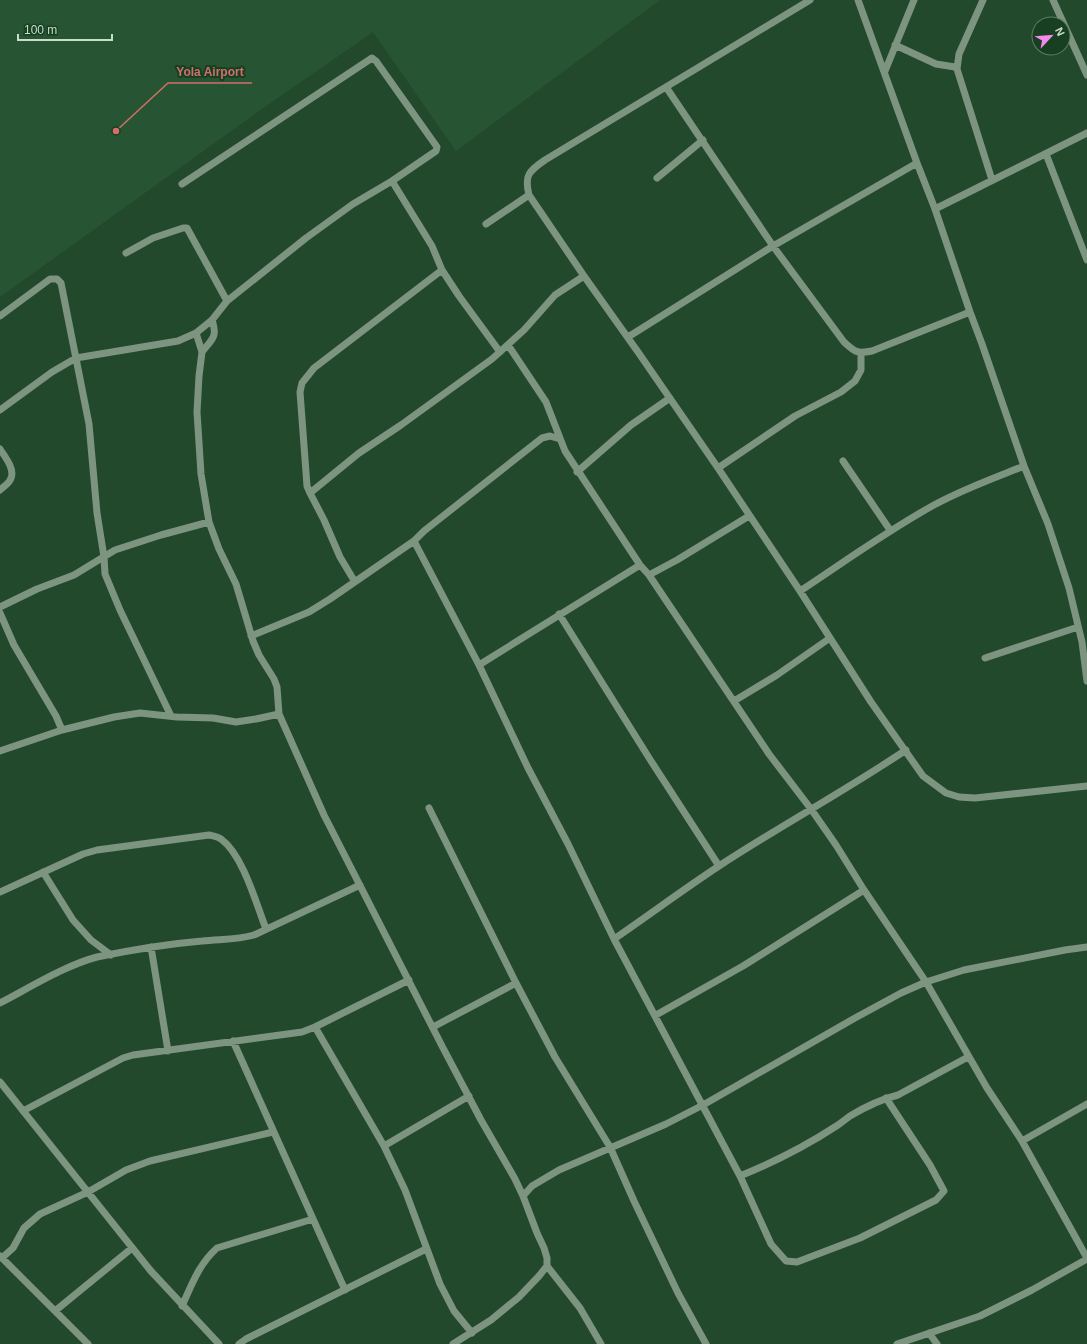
<svg xmlns="http://www.w3.org/2000/svg" width="1087" height="1344" font-family="Helvetica,sans-serif">
<style>
.built{fill:#275533}
.lines{fill:none;stroke-linecap:round;stroke-linejoin:round}
.minor{stroke:#7d9480;stroke-width:7}
.leader{fill:none;stroke:#d07069;stroke-width:1.5}
.callout-dot{fill:#d07069;stroke:#183f22;stroke-width:1.5}
.callout-label{font-size:12px;text-anchor:middle;font-weight:bold;fill:#d07069;stroke:#183f22;stroke-width:4;stroke-linejoin:round;paint-order:stroke}
</style>
<rect width="100%" height="100%" fill="#23492c"/>
<path class="built" d="M0 0H660L456 151 373 32 259 111 0 297Z"/>
<g class="lines">
<path class="minor" d="M810 0 545 160C529 171 524 175 529 195L584 276 638 352 718 468 800 591 871 702 923 776 946 793 959 797 975 798 1087 786
M858 0 917 163 935 209 970 312 982 344 1024 466 1048 524 1069 588 1082 642 1087 681
M983 0 959 54 957 69 992 180
M1053 0 1087 75
M895 45 936 64 955 67 957 69
M885 71 914 0
M666 87 773 246 844 342C855 352 857 354 872 351L970 312
M1046 154 1087 260
M657 178 703 140
M392 181 432 246 442 270 459 296 500 352
M935 209 1087 133
M486 224 529 195
M126 253 153 238 183 228H187L227 301
M0 316 50 279H57L61 283 89 424 97 513 104 557 105 574 120 610 171 716
M196 333 202 352 199 376 197 412 201 474 209 522
M628 337 773 246 917 163
M508 345 546 402 565 451 640 565 649 575 769 754 811 809 836 845 864 890 926 982 987 1088 1022 1141 1087 1258
M202 352C212 339 218 337 212 320
M0 410 52 372 76 358 178 341 196 333 212 320 227 301 306 238 353 204 392 181 436 151 437 147 376 61 372 58 182 184
M0 449C5 457 15 469 11 478 10 483 3 487 0 490
M843 461 890 530
M718 468 795 416 841 392 855 381 861 370V354
M577 472 631 425 670 398
M310 493 307 486 300 392 302 383 314 368 442 270
M414 541 479 665 528 768 568 844 614 939 740 1176 771 1244 786 1261 797 1262 860 1238 936 1200 944 1191 930 1165 886 1098
M649 575 677 560 749 516
M355 582 340 557 324 520 310 493 359 453 401 425 492 359 524 330 555 295 584 276
M800 591C844 562 887 531 934 505 963 489 994 478 1024 466
M0 607 37 589 74 575 115 550 161 535 209 522 219 549 236 584 253 641 259 655 274 679 277 687 279 714 324 815 442 1046 481 1120 515 1179 523 1196 537 1233 544 1248 547 1258V1266L539 1276 519 1297 491 1320 453 1344
M0 613 14 645 56 716 62 730
M559 614 651 761 719 866
M251 636 309 612 330 599 414 541 424 531 542 438 550 436 560 439
M985 658 1078 627
M479 665 640 565
M734 701 777 675 830 638
M0 751 62 730 114 717 140 713 177 717 213 718 236 722 256 719 279 714
M429 808 516 983 555 1057 610 1147 634 1201 678 1293 706 1344
M43 872 73 920 91 940 111 955
M0 892 83 854 97 850 209 835C213 836 217 836 221 839 243 855 256 903 266 929
M614 939C649 915 684 889 719 866 780 826 845 791 906 750
M151 947 168 1051
M0 1003C29 988 66 965 97 957 131 950 167 944 202 941 220 939 237 940 254 935L360 885
M656 1015 743 966 864 890
M315 1027 384 1146 405 1190 440 1284 454 1311 472 1333
M433 1027 516 983
M233 1041 345 1290
M0 1082 150 1270 219 1344
M23 1111 123 1058 133 1055 302 1032 315 1027 409 980
M1022 1141 1087 1104
M384 1146 469 1096
M740 1176C772 1163 809 1144 838 1125 842 1122 846 1119 850 1116 865 1107 882 1099 898 1095L968 1057
M523 1196 532 1186 559 1170 666 1124 703 1105 855 1018 901 993 926 982 964 970 1065 950 1087 947
M0 1256 88 1344
M2 1258 13 1248 24 1228 40 1214 88 1192 126 1170 150 1161 273 1132
M547 1266 580 1308 601 1344
M182 1306C192 1284 199 1264 217 1248L313 1219
M55 1311 132 1248
M929 1333 937 1344
M239 1344 246 1339 426 1249
M897 1344 980 1316 1032 1290 1087 1259"/>
</g>
<path class="leader" d="M116 131L168 83H252"/>
<circle class="callout-dot" cx="116" cy="131" r="4"/>
<g class="callout-label">
<text x="210" y="76">Yola Airport</text>
</g>
<g transform="translate(1051 36) rotate(64)"><circle r="19" fill="#183f22" stroke="#5e7e66"/>
<path d="M0-3L7 15L0 10L-7 15Z" fill="#f689ee"/>
<text y="-6" font-size="11" font-weight="bold" text-anchor="middle" fill="#c8ddcb">N</text>
</g>
<path d="M18 34v6h94v-6" fill="none" stroke="#c8ddcb" stroke-width="2"/>
<text x="24" y="34" font-size="12" fill="#c8ddcb" stroke="#183f22" stroke-width="3" paint-order="stroke">100 m</text>
</svg>
